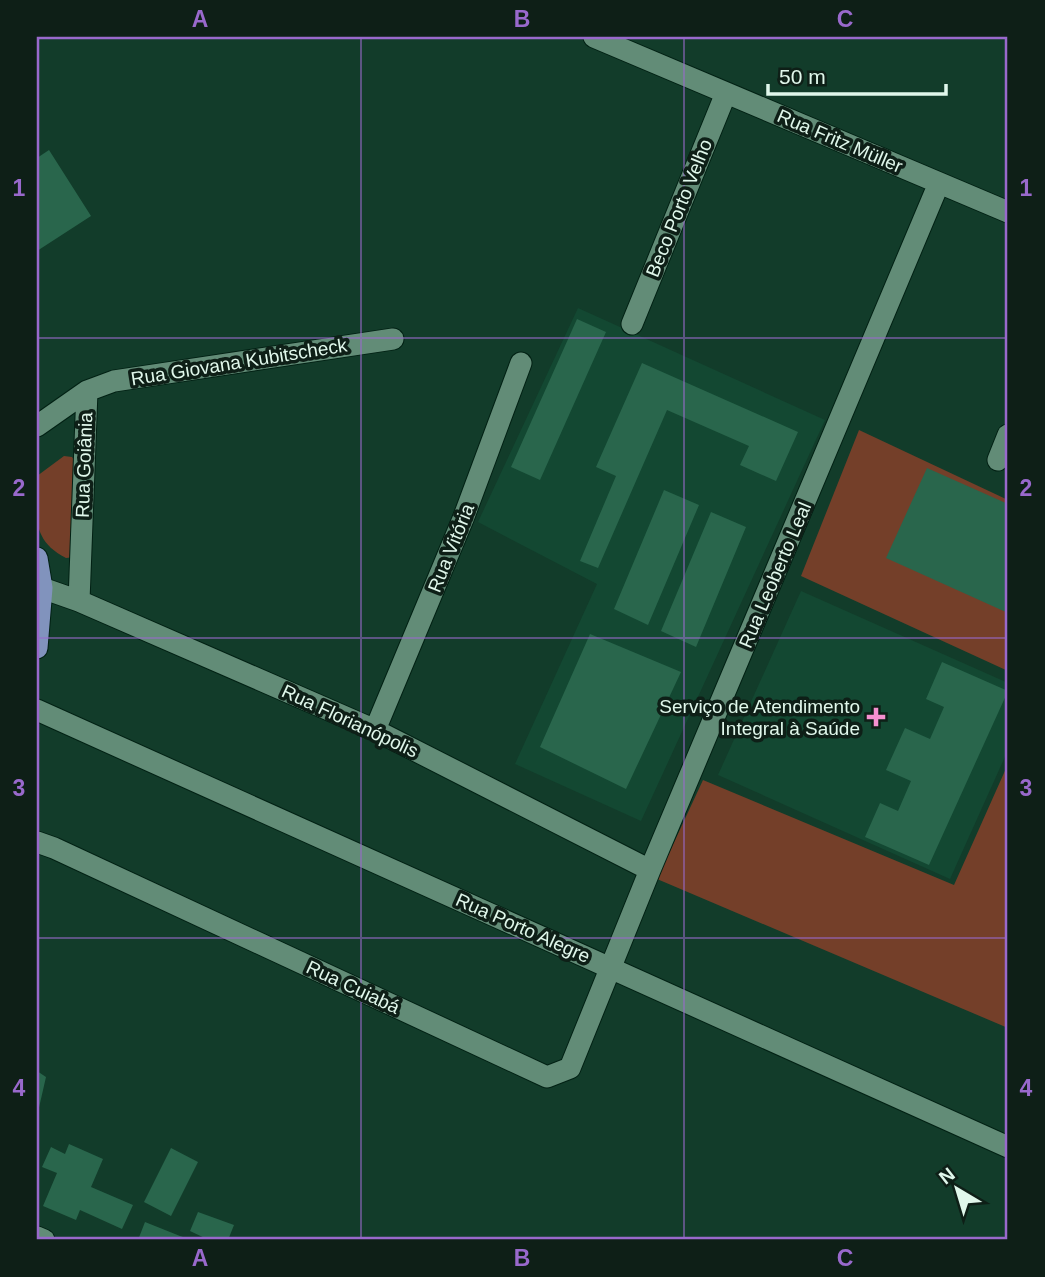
<svg xmlns="http://www.w3.org/2000/svg" width="1045" height="1277" font-family="Arial,sans-serif">
<style>
.built{fill:#134832}
.green{fill:#743f29}
.building{fill:#29664c}
.lines{fill:none;stroke-linecap:round;stroke-linejoin:round}
.minor-casing{stroke:#022114;stroke-width:23}
.major-casing{stroke:#022114;stroke-width:23}
.minor{stroke:#628c77;stroke-width:21}
.major{stroke:#8193bd;stroke-width:21}
.grid{fill:none;stroke:#9969cc;stroke-width:2;stroke-opacity:0.55}
.poi-dot{fill:#f690d0;stroke:#0e1f17;stroke-width:2.5}
.labels{text-anchor:middle;dominant-baseline:central;stroke-width:7;stroke-linejoin:round;paint-order:stroke}
.street-label{font-size:19px;fill:#e0f7eb;stroke:#0e1f17}
.poi-label{font-size:19px;fill:#e0f7eb;stroke:#0e1f17;text-anchor:end}
.neatline{fill:none;stroke:#9969cc;stroke-width:2.5}
.grid-label{font-size:23px;text-anchor:middle;font-weight:bold;fill:#9969cc}
</style>
<rect width="100%" height="100%" fill="#123c2a"/>
<path class="built" d="M578 308 825 420 641 821 515 764 597 584 478 522Z
M801 591 1008 683V750L950 879 718 775Z"/>
<path class="green" d="M859 430 1008 500V671L801 576Z
M64 456 72 457 76 463 75 557 66 558C29 539 37 512 37 476Z
M1008 764V1028L657 879 703 780 954 885Z"/>
<path class="building" d="M49 150 91 216 37 251V158Z
M577 319 606 332 540 480 511 467Z
M642 363 798 432 776 481 740 465 749 446 667 410 598 568 580 561 616 476 596 467Z
M927 468 1008 504V613L886 558Z
M664 490 699 505 648 625 614 609Z
M711 512 746 527 696 647 661 631Z
M590 634 681 672 626 789 540 747Z
M942 662 1008 691 929 865 865 837 880 803 898 811 911 781 886 770 905 728 930 739 944 707 926 699Z
M37 1071 46 1077 38 1112H37Z
M69 1144 103 1159 91 1187 133 1205 122 1229 80 1210 76 1220 43 1206 57 1173 42 1167 51 1147 65 1154Z
M171 1148 198 1162 171 1216 144 1202Z
M198 1212 234 1225 228 1240H209L190 1231Z
M145 1222 180 1236 192 1240H138Z"/>
<g class="lines">
<defs>
<path id="minor" d="M594 37 1008 212
M632 324 726 93
M37 426 87 391 114 381 393 339
M998 460 1008 435
M42 588 79 601 375 730 650 870
M79 601 87 391
M37 710 1008 1147
M375 730 463 519 521 363
M37 842 54 848 547 1077 570 1068 650 870 939 183
M37 1237 44 1240"/>
<path id="major" d="M37 558 42 588 37 648"/>
</defs>
<use href="#minor" class="minor-casing"/>
<use href="#major" class="major-casing"/>
<use href="#minor" class="minor"/>
<use href="#major" class="major"/>
</g>
<path class="grid" d="M361 37V1240M684 37V1240M37 338H1008M37 638H1008M37 938H1008"/>
<path class="poi-dot" d="M872.5 706.5h7v7h7v7h-7v7h-7v-7h-7v-7h7z"/>
<g class="labels">
<g class="street-label">
<text transform="translate(840 141) rotate(23)">Rua Fritz Müller</text>
<text transform="translate(679 208) rotate(-68)">Beco Porto Velho</text>
<text transform="translate(239 362) rotate(-9)">Rua Giovana Kubitscheck</text>
<text transform="translate(84 465) rotate(-88)">Rua Goiânia</text>
<text transform="translate(451 548) rotate(-68)">Rua Vitória</text>
<text transform="translate(775 575) rotate(-67)">Rua Leoberto Leal</text>
<text transform="translate(350 721) rotate(25)">Rua Florianópolis</text>
<text transform="translate(523 928) rotate(24)">Rua Porto Alegre</text>
<text transform="translate(353 987) rotate(25)">Rua Cuiabá</text>
</g>
<g class="poi-label">
<text x="860" y="706">Serviço de Atendimento<tspan x="860" dy="22">Integral à Saúde</tspan></text>
</g>
</g>
<rect width="1045" height="1277" fill="none" stroke="#0e1f17" stroke-width="77"/>
<g transform="translate(957 1189) rotate(322)" stroke="#0e1f17" stroke-width="5" paint-order="stroke">
<path d="M0-5L12 26L0 18L-12 26Z" fill="#e0f7eb"/>
<text y="-10" font-size="19" font-weight="bold" text-anchor="middle" fill="#e0f7eb">N</text>
</g>
<path d="M768 84v10h178v-10" fill="none" stroke="#e0f7eb" stroke-width="3.5"/>
<text x="779" y="84" font-size="21" fill="#e0f7eb" stroke="#0e1f17" stroke-width="5" paint-order="stroke">50 m</text>
<rect x="38" y="38" width="968" height="1200" class="neatline"/>
<g class="grid-label">
<text x="200" y="27">A</text>
<text x="522" y="27">B</text>
<text x="845" y="27">C</text>
<text x="19" y="196">1</text>
<text x="1026" y="196">1</text>
<text x="19" y="496">2</text>
<text x="1026" y="496">2</text>
<text x="19" y="796">3</text>
<text x="1026" y="796">3</text>
<text x="19" y="1096">4</text>
<text x="1026" y="1096">4</text>
<text x="200" y="1266">A</text>
<text x="522" y="1266">B</text>
<text x="845" y="1266">C</text>
</g>
</svg>
